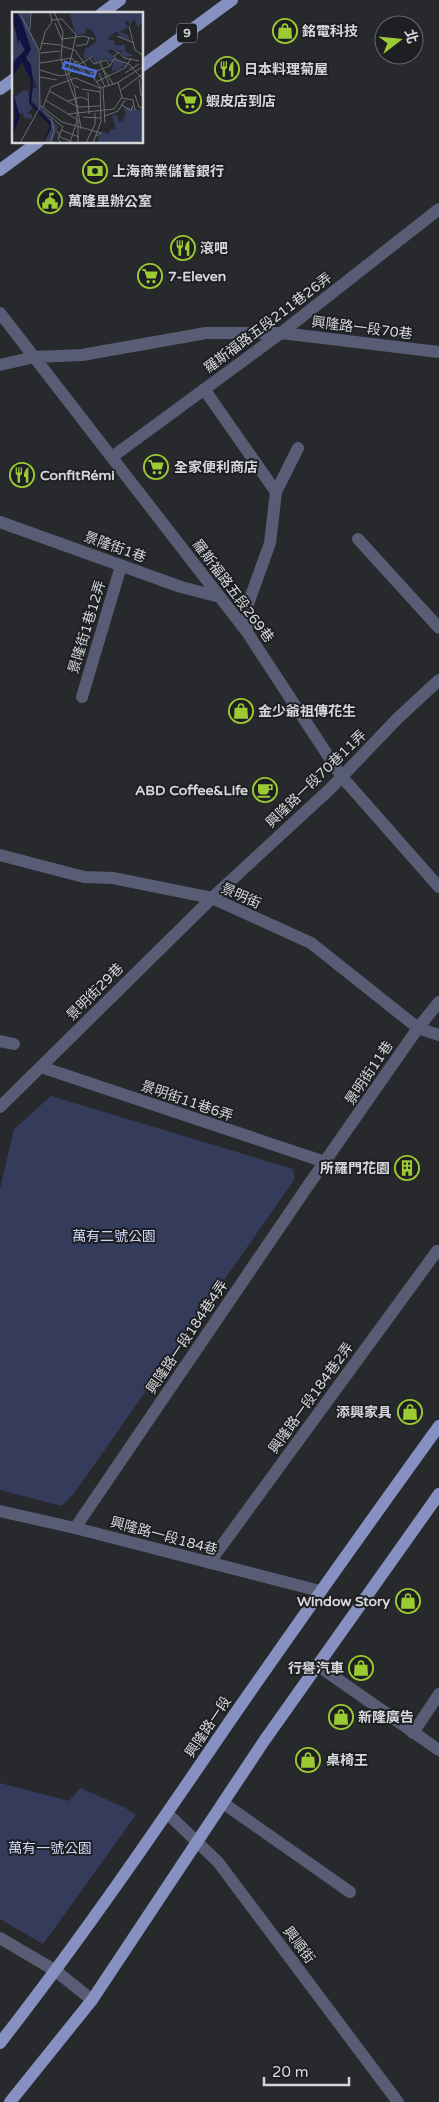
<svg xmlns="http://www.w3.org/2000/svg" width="439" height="2102" font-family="'Varela Round','Noto Sans TC',sans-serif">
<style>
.green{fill:#353b5b}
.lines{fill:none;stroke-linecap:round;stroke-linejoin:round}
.minor{stroke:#585d75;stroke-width:12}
.major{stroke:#8791c1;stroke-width:12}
.labels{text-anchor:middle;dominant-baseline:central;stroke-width:4;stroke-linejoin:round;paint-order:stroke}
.shield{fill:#1e1f23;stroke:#9e9fa2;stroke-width:1}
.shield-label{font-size:12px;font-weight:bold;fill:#d5d6d9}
.poi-label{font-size:14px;font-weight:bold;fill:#d5d6d9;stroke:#1e1f23;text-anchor:start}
.street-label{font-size:14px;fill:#d5d6d9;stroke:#1e1f23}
.park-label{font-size:14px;fill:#ced6f7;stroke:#1e1f23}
.inset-road{fill:none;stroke:#6d6e72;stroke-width:1}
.view{fill:#4b70d8;fill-opacity:0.15;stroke:#4b70d8;stroke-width:2.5}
.inset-edge{fill:none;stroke:#d5d6d9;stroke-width:2.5}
</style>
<rect width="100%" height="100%" fill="#28292d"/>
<path class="green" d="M51 1096 293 1169 295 1179 75 1492 62 1506 0 1490V1189L14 1129Z
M0 1783 69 1801 80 1788 124 1807 136 1815 43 1944 0 1919Z"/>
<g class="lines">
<path class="minor" d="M0 313 247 632 342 777 439 887
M0 365 34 357 82 355 206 333H281L439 352
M204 389 276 492 270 543 248 604 247 632
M112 457 281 333 439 209
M276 492 298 448
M0 522 181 587 220 597
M358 539 439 628
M82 697 121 566
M0 855 84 877 113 878 212 898 311 943 418 1028 439 1035
M0 1041 14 1044
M41 1067 325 1162
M0 1107 212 898 330 789 398 718 439 680
M0 1511 75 1528 320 1591
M75 1528 307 1187 418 1028 439 1002
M209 1563 437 1251
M317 1665 439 1750
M413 1733 439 1694
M223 1803 350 1892
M168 1814 218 1862 398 2102
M0 1938 56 1971 92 2000"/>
<path class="major" d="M101 14 120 0
M142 66 232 0
M0 89 14 79
M0 170 38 142
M0 2043C82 1938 157 1828 232 1718 300 1620 369 1523 439 1426
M10 2102 92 2000 264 1741 439 1494"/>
</g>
<defs>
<symbol id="shop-ring" viewBox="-11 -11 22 22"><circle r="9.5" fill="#1e1f23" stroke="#9cca32" stroke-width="1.5"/><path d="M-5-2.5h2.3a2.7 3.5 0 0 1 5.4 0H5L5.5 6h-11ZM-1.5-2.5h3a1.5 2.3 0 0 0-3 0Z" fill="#9cca32"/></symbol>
<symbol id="restaurant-ring" viewBox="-11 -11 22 22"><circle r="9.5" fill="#1e1f23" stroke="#9cca32" stroke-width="1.5"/><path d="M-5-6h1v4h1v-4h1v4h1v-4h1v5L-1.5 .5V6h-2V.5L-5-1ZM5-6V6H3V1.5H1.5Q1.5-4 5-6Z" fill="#9cca32"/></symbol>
<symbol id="supermarket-ring" viewBox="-11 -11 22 22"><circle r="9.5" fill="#1e1f23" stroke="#9cca32" stroke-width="1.5"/><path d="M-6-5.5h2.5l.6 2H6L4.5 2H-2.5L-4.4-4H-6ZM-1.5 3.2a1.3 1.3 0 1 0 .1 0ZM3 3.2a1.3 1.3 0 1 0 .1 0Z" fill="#9cca32"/></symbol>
<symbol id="bank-ring" viewBox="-11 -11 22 22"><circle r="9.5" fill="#1e1f23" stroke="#9cca32" stroke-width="1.5"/><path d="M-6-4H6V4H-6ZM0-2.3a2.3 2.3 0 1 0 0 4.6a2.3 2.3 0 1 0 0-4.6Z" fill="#9cca32"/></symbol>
<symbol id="civic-ring" viewBox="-11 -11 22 22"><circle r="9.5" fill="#1e1f23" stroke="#9cca32" stroke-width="1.5"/><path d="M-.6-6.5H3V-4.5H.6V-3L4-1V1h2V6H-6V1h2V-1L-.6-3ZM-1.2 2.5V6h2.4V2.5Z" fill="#9cca32"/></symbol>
<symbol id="cafe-ring" viewBox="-11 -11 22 22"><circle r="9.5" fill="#1e1f23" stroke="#9cca32" stroke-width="1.5"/><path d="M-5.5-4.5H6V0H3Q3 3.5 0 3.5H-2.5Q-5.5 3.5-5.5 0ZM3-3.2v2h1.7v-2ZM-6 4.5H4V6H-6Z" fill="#9cca32"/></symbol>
<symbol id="building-ring" viewBox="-11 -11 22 22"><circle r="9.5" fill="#1e1f23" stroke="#9cca32" stroke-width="1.5"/><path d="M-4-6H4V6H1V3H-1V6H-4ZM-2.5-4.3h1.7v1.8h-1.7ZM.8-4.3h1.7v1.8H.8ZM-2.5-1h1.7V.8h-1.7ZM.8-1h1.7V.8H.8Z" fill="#9cca32"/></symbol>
</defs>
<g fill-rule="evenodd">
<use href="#shop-ring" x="271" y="17" width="28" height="28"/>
<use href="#restaurant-ring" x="213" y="55" width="28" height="28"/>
<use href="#supermarket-ring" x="175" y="87" width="28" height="28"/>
<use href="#bank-ring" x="81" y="157" width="28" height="28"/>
<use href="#civic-ring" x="36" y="187" width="28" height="28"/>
<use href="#restaurant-ring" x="169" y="234" width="28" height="28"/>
<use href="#supermarket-ring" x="136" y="262" width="28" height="28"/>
<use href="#supermarket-ring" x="142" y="453" width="28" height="28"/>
<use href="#restaurant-ring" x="8" y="461" width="28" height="28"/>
<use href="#shop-ring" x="227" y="697" width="28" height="28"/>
<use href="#cafe-ring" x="251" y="776" width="28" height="28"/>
<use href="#building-ring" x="393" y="1154" width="28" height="28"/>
<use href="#shop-ring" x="396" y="1398" width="28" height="28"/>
<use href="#shop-ring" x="394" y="1587" width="28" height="28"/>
<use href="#shop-ring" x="347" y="1654" width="28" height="28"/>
<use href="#shop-ring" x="327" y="1703" width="28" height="28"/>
<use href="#shop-ring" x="294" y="1746" width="28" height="28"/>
</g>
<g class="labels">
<rect class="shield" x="177" y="23.5" width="20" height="19" rx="4"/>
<g class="shield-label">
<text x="187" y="33">9</text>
</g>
<g class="poi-label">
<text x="302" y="31">銘電科技</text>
<text x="244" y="69">日本料理菊屋</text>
<text x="206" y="101">蝦皮店到店</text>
<text x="112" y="171">上海商業儲蓄銀行</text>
<text x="68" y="201">萬隆里辦公室</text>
<text x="200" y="248">滾吧</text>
<text x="168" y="276">7-Eleven</text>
<text x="174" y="467">全家便利商店</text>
<text x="40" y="475">ConfitRémi</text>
<text x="258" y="711">金少爺祖傳花生</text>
<text x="248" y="790" text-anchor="end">ABD Coffee&amp;Life</text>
<text x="390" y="1168" text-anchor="end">所羅門花園</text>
<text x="392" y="1412" text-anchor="end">添興家具</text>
<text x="390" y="1601" text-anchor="end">Window Story</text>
<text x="344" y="1668" text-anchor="end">行譽汽車</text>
<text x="358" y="1717">新隆廣告</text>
<text x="326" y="1760">桌椅王</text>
</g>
<g class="street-label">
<text transform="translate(268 323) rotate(-37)">羅斯福路五段211巷26弄</text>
<text transform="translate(362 328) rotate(7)">興隆路一段70巷</text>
<text transform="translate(115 547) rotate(20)">景隆街1巷</text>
<text transform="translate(233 591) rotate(53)">羅斯福路五段269巷</text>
<text transform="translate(87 627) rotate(-73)">景隆街1巷12弄</text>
<text transform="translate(316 779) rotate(-44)">興隆路一段70巷11弄</text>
<text transform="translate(241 896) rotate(24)">景明街</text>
<text transform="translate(95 992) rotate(-45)">景明街29巷</text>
<text transform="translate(369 1073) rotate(-56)">景明街11巷</text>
<text transform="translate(187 1101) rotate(19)">景明街11巷6弄</text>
<text transform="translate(187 1337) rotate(-56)">興隆路一段184巷4弄</text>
<text transform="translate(311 1398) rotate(-54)">興隆路一段184巷2弄</text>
<text transform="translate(164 1536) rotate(15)">興隆路一段184巷</text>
<text transform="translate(208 1727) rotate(-56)">興隆路一段</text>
<text transform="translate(299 1945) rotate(53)">興順街</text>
</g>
<g class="park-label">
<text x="114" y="1236">萬有二號公園</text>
<text x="50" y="1848">萬有一號公園</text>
</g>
</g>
<g transform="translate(12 12)">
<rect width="131" height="131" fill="#28292d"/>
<path d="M13 0H18L17 16 26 35 28 93 46 115 40 131H32L39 117V110L19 88 20 77 25 75 14 45 19 37 8 3ZM57 0H131V13L129 11 126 16 122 6 118 14 117 9H112L116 15 108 20 116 23 118 29 109 25 105 19 95 27 103 29 102 33H113V39L121 44 112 45 108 38 104 41 99 37 95 39 118 56 109 54V57L100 59 101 50H97L94 46 83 52 80 45 72 47V38L85 29 81 19 74 16V21L64 24ZM0 12 13 38 0 54ZM12 78 16 79 20 96 15 102H20V107L11 105 12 102 7 101 1 86ZM111 94 131 99V131H85L89 119 96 122 99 117 104 118 100 104 105 103 107 110H113L110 109 114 102Z" fill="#353b5b"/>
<path d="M0 0H4L10 10 19 37 14 46 19 53 21 72 19 90 39 110V116L31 131 38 114 17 91 19 68 10 50 0 66 1 50 13 38 7 27 6 32ZM0 77 8 105 0 125 3 102Z" fill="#111241"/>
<path class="inset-road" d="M7 0 27 38 28 95 8 131M42 0 51 20 49 47 65 94V108L58 131M40 8 50 7 64 23 56 60 61 73 67 76M43 11 50 28M117 14 123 38 132 44M18 17 19 0M105 24 122 31M51 27 71 24 82 27M29 31 49 33M49 34 63 38 89 76 105 71 132 54M64 34 75 32 77 26M28 38 33 20 40 10 38 0M28 41 48 39M78 47 82 52 94 48 98 54M127 49 112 46 107 40 102 44 104 48 117 52 132 69M62 50 65 49 74 62M88 50 97 73M28 51 60 46 73 64M63 55 80 45M28 58 48 64 57 62 61 56M92 58 101 72M79 61 98 54 102 47M87 61 93 75M113 61 127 52M28 65 45 68M127 67 129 84M84 70 113 56 119 46M62 75 69 117M91 76 93 111M70 77 88 80M109 78 132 61M37 79 66 95 89 94M76 80 77 102M123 83 127 95 132 97M110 86 121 88 123 98M33 88 66 108V131M56 89 69 85 76 88M110 93 119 99 121 93M29 94 50 110 89 121 84 124M31 95 39 75 63 66 88 76M32 99 51 115M56 102 102 97 110 85 106 70M93 104 106 99 113 88M71 105 88 106M49 118 67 125M45 119 48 125 58 129M38 131 42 118 39 107M50 131 46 127 51 114M74 131 83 112V101M81 131 89 109 88 76"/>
<path class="view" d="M53 50 84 59 82 65 51 56Z"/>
<rect width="131" height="131" class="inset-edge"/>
</g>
<g transform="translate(399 40) rotate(74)"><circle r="24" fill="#1e1f23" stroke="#67686c"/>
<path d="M0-4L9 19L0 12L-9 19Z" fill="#9cca32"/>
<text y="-8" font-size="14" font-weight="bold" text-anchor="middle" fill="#d5d6d9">北</text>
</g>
<path d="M264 2077v8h85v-8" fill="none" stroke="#d5d6d9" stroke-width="2.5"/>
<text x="272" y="2077" font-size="15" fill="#d5d6d9" stroke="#1e1f23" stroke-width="4" paint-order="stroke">20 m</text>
</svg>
